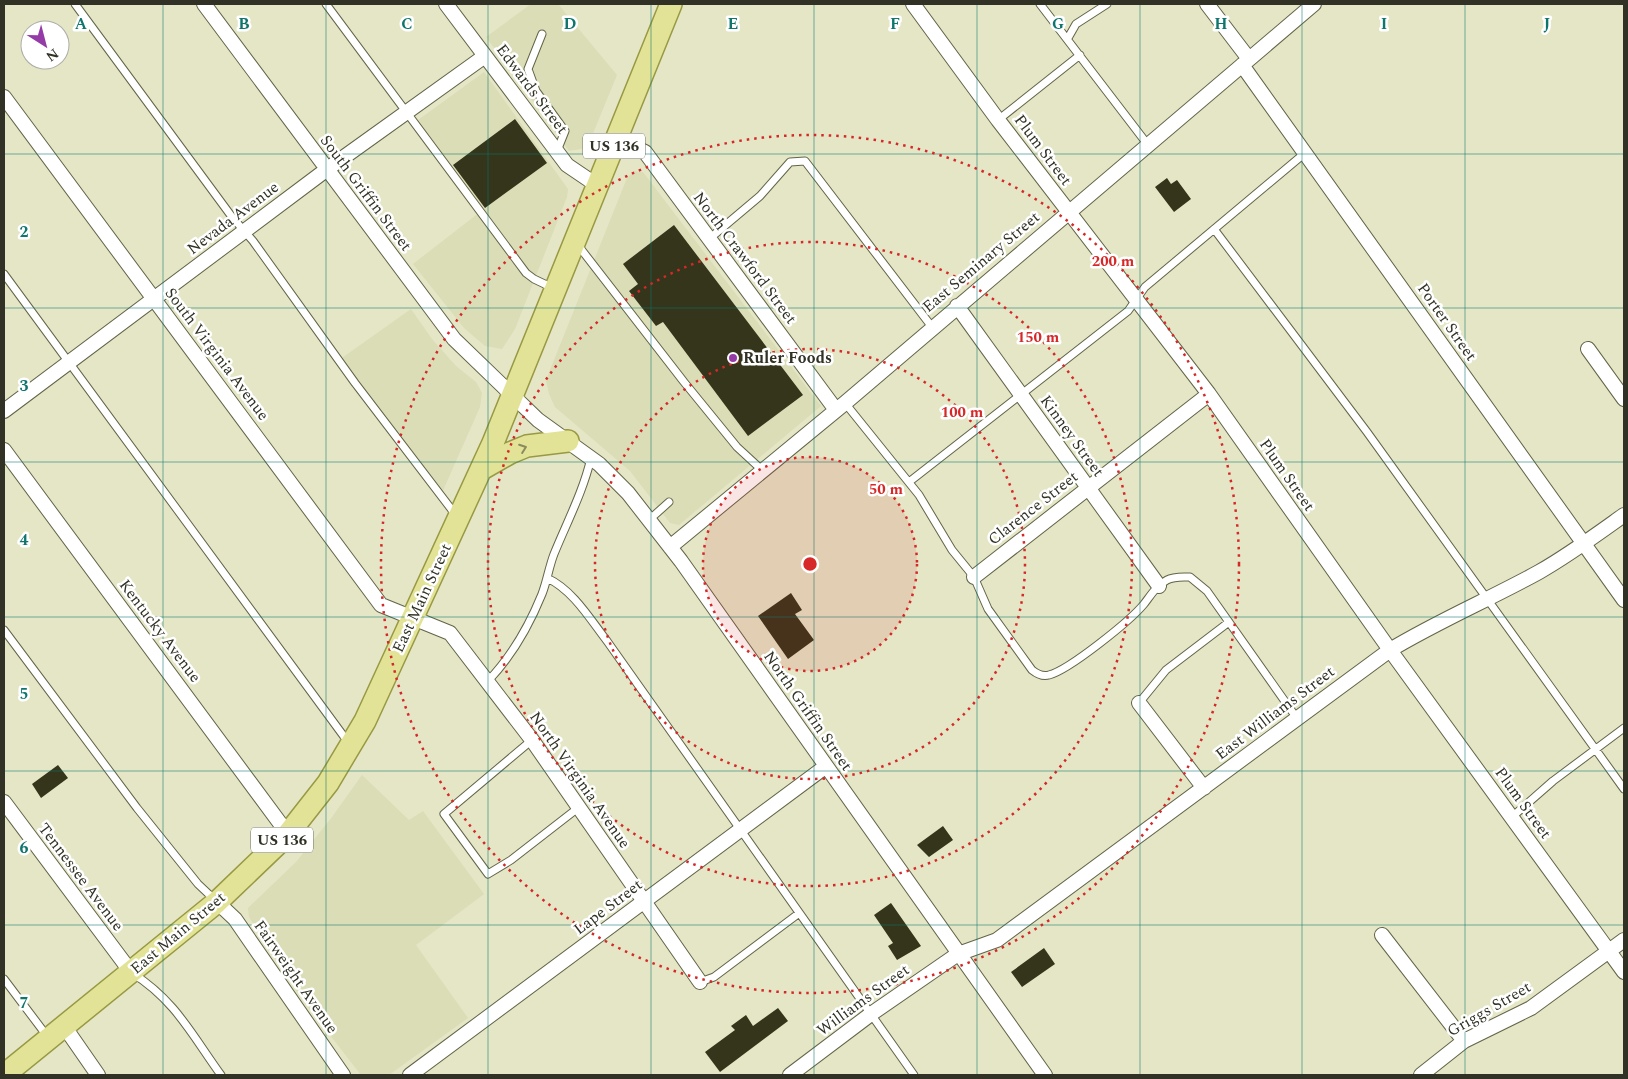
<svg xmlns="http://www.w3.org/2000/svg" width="1628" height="1079" font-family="Spectral,serif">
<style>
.built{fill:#dbddb6}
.building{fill:#34351b}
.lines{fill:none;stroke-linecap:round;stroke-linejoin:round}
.lane-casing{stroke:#636448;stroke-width:9}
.street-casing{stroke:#636448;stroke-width:16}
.primary-casing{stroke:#989942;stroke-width:24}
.lane{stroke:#fff;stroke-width:7}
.street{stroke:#fff;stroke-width:14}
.primary{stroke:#e2e397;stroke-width:21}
.oneway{stroke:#8a8a5e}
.grid{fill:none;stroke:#0f766e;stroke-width:1;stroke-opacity:0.55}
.ring{fill:none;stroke:#d62828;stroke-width:2.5;stroke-dasharray:2.5 5}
.poi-dot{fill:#943ba7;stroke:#fff;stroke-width:2}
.labels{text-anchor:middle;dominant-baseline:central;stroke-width:5;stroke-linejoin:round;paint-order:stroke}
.shield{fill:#fff;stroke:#6f7066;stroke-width:1}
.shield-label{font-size:15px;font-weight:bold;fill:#313225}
.street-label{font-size:16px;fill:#313225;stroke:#fff}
.poi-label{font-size:16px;font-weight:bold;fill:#313225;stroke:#fff;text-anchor:start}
.grid-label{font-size:16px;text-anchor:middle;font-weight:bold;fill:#0f766e;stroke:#fff;stroke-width:5;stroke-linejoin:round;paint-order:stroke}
.centre{fill:#d62828;stroke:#fff;stroke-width:2.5}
.ring-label{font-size:15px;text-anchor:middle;font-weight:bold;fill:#d62828;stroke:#fff;stroke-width:5;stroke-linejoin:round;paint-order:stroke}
</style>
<rect width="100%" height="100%" fill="#e4e6c6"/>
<path class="built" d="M531 4H558L617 75 587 148 569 151 486 37Z
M484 72 568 189 567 197 515 329 502 349 485 346 464 328 413 264 480 212 414 123Z
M634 171 643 172 821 406 679 525 670 523 630 471 555 407 549 394 546 380 627 178Z
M411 309 432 339 456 366 476 382 482 393 480 407 441 495 339 360Z
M362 775 409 820 423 811 484 894 416 945 468 1018 389 1075H361L298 994 249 917 248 908 296 862 332 817Z"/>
<path class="building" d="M515 119 547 163 485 208 453 165Z
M1167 178 1171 184 1177 180 1191 199 1174 212 1155 187Z
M674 225 803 395 748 436 663 322 656 326 629 291 638 284 623 264Z
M791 593 802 610 795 614 814 640 788 659 758 616Z
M58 765 68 778 41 798 32 784Z
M943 826 953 840 929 857 917 845Z
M891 903 921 946 897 960 888 946 893 943 874 915Z
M1044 948 1055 964 1022 987 1011 972Z
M778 1008 788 1021 720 1072 705 1052 735 1030 731 1026 746 1015 753 1026Z"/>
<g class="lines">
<defs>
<path id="lane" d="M75 4 232 217 253 241 355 383 455 514
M326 4 526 273 534 279 553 288
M1040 4 1148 145
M542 34 528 69 536 91 565 131 557 151
M1068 38 1076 24 1107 4
M998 120 1080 55
M1214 229 1367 432 1624 789
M709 239 760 196 790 162 805 161 932 327
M577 244 684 382 737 447 763 471
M4 274 348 742
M845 403 919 495 952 550 974 577 988 609 1032 670C1037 674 1042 677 1049 675 1069 670 1130 621 1144 604 1151 595 1156 586 1167 580 1174 576 1183 577 1190 577L1207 591 1296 717
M909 482 1128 311 1145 287 1305 153
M649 520 669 502
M547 578C573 590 590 619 607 641L914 1075
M4 630 137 808 198 884 216 901
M488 681C512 656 529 626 542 594 547 581 549 567 554 554 567 522 583 492 591 458
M1139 703 1166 670 1229 622
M532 740 444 814 488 874 511 860 578 808
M1512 817 1553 781 1624 728
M132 973C175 1000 192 1035 221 1075
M4 979 47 1036
M700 982 714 977 798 914"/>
<path id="street" d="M204 4 454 339 538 420 599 464 628 493 681 561 1045 1075
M446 4 567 165 598 186
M913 4 998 120 1209 394 1390 650 1624 972
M1207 4 1249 59
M1242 65 1624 600
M4 97 381 605 450 633 532 740 700 982
M617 139 645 152 836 410
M957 306 1159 586
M1588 349 1624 399
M4 411 326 170 485 56
M4 450 288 834
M670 547 845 403 1314 4
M974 577 1209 394
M1139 703 1204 788
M4 802 131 972
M217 902 235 919 343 1075
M1382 935 1464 1041
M64 1026 98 1075
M410 1075 825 767
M790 1075 871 1014 958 954 997 940 1390 650C1438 621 1490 599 1539 572 1569 555 1596 535 1624 515
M1421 1075 1464 1041 1531 1008 1624 940"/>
<path id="primary" d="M482 469 510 453 527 446 568 441
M4 1075 217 902 288 834 328 783 365 721 493 443 671 4"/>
</defs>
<use href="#lane" class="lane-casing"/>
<use href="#street" class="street-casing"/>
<use href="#primary" class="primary-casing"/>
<use href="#lane" class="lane"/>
<use href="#street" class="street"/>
<use href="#primary" class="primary"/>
</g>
<defs><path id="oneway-chevron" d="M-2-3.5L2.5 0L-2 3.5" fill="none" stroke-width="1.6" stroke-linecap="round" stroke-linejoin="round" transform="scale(1.25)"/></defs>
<use class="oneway" href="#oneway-chevron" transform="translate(523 448) rotate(-20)"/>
<path class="grid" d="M163 4V1075M326 4V1075M488 4V1075M651 4V1075M814 4V1075M977 4V1075M1140 4V1075M1302 4V1075M1465 4V1075M4 154H1624M4 308H1624M4 462H1624M4 617H1624M4 771H1624M4 925H1624"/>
<circle cx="810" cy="564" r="107" fill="#d62828" fill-opacity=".12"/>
<g class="ring">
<circle cx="810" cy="564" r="107"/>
<circle cx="810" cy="564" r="215"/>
<circle cx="810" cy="564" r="322"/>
<circle cx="810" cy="564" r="429"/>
</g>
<circle class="poi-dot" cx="733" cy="358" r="5"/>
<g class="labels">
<g class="shield">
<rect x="583" y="133.5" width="62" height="25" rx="4"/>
<rect x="251" y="827.5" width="62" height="25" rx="4"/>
</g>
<g class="shield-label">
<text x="614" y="146">US 136</text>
<text x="282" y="840">US 136</text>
</g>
<g class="street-label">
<text transform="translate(532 89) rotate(53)">Edwards Street</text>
<text transform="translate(1043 150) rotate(53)">Plum Street</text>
<text transform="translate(366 193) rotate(53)">South Griffin Street</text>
<text transform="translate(233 218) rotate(-37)">Nevada Avenue</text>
<text transform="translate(745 258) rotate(53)">North Crawford Street</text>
<text transform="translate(981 262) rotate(-40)">East Seminary Street</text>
<text transform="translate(1447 322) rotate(55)">Porter Street</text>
<text transform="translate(217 354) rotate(53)">South Virginia Avenue</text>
<text transform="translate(1072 436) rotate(54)">Kinney Street</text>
<text transform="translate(1287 475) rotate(55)">Plum Street</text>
<text transform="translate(1033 508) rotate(-38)">Clarence Street</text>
<text transform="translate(422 598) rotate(-65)">East Main Street</text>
<text transform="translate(160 631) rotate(53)">Kentucky Avenue</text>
<text transform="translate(808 711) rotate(55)">North Griffin Street</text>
<text transform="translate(1275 713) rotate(-37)">East Williams Street</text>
<text transform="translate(580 780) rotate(55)">North Virginia Avenue</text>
<text transform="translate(1523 803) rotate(54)">Plum Street</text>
<text transform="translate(81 877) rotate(53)">Tennessee Avenue</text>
<text transform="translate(608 907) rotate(-37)">Lape Street</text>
<text transform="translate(178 933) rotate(-40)">East Main Street</text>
<text transform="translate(296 977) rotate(55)">Fairweight Avenue</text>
<text transform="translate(863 1000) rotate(-36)">Williams Street</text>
<text transform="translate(1489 1009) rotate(-30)">Griggs Street</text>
</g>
<g class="poi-label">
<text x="743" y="358">Ruler Foods</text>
</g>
</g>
<g class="grid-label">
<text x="81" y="29">A</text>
<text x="244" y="29">B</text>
<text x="407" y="29">C</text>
<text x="570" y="29">D</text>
<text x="733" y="29">E</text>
<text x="895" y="29">F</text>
<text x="1058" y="29">G</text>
<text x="1221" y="29">H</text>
<text x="1384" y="29">I</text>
<text x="1547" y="29">J</text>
<text x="24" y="237">2</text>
<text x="24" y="391">3</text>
<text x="24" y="545">4</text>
<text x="24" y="699">5</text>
<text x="24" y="853">6</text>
<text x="24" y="1008">7</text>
</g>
<circle cx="810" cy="564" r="8" class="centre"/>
<g class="ring-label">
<text x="1113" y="266">200 m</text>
<text x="1038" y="342">150 m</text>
<text x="962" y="417">100 m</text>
<text x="886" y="494">50 m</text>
</g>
<rect width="1628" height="1079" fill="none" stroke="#313225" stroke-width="10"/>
<g transform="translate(45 45) rotate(144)"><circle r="24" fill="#ffffff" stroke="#adada8"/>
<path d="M0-4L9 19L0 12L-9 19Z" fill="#943ba7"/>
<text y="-8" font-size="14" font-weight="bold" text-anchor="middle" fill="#313225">N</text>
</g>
</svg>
